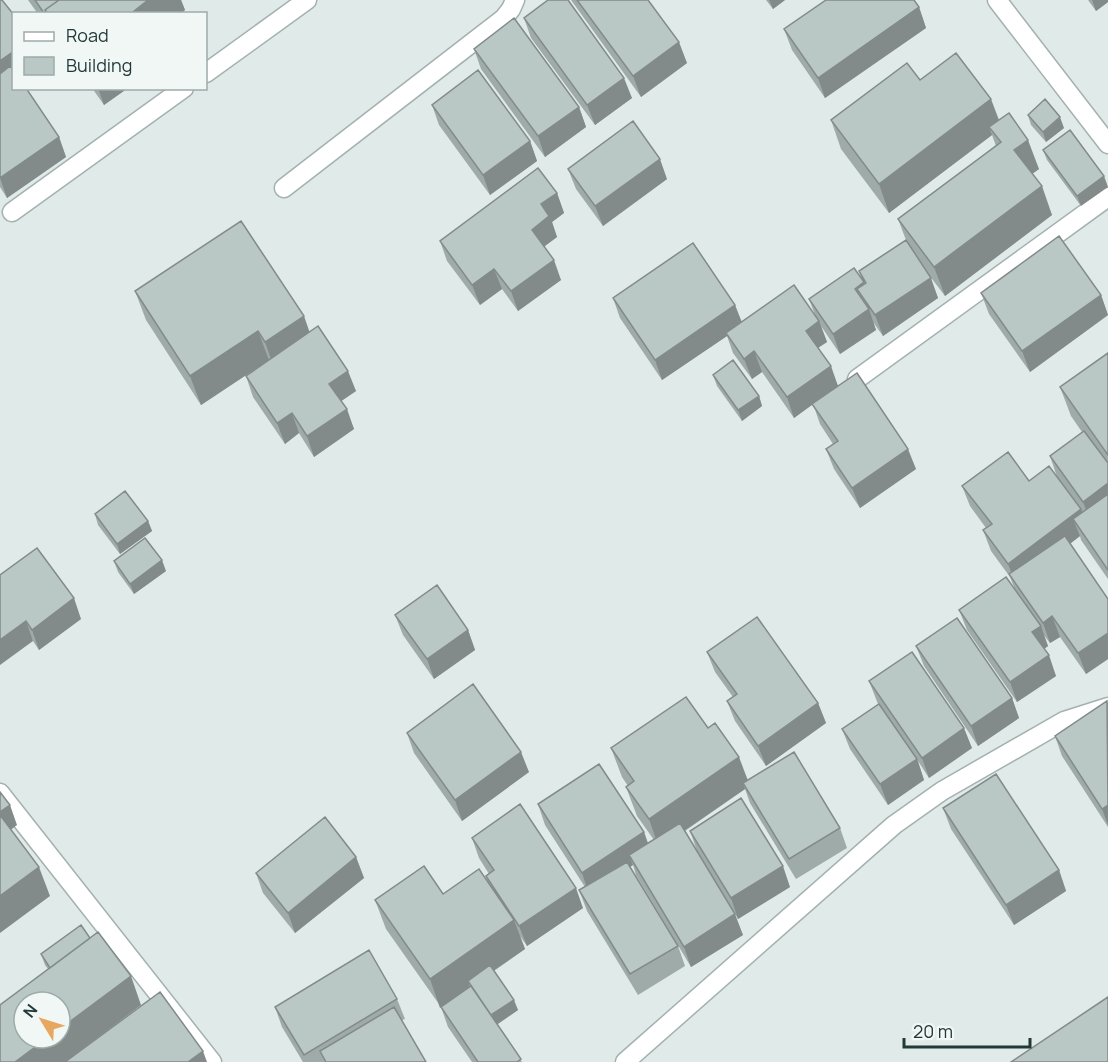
<svg xmlns="http://www.w3.org/2000/svg" width="1108" height="1062" font-family="Manrope,sans-serif">
<style>
.lines{fill:none;stroke-linecap:round;stroke-linejoin:round}
.minor-casing{stroke:#a3b1b0;stroke-width:21}
.minor{stroke:#fff;stroke-width:18}
.wall{fill:#9faba9}
.shaded-wall{fill:#828b8a}
.building{fill:#b9c7c5;stroke:#828b8a;stroke-width:1.5}
</style>
<rect width="100%" height="100%" fill="#e0eae8"/>
<g class="lines">
<defs>
<path id="minor" d="M997 0 1108 144
M206 73 307 0
M284 188 504 18 511 9 515 0
M12 212 184 88
M857 379 1108 197
M0 793 212 1062
M625 1062 894 825 942 791 1064 721 1108 707"/>
</defs>
<use href="#minor" class="minor-casing"/>
<use href="#minor" class="minor"/>
</g>
<path class="wall" d="M0 0 14 88 59 137 66 157 7 198 0 187Z
M28 0H181L185 10 180 14H38Z
M571 0H648L687 63 641 97Z
M766 0H785L773 9Z
M1088 0H1108V2L1096 11Z
M919 7 926 28 825 98 792 50 784 29Z
M524 18 632 98 595 125 531 38Z
M474 49 579 107 586 127 545 157 481 69Z
M920 80 999 120 1039 169 1032 174 1052 215 945 296 929 275 938 298 883 336 873 322 876 330 840 354 821 326 827 342 818 348 838 386 916 469 860 508 834 469 826 449 833 444 820 424 813 404 794 418 762 372 752 379 733 353 727 336 662 380 620 318 613 298 735 305 741 322 815 315 809 299 861 277 859 271 906 240 898 219 996 146 992 135 889 213 841 149 831 120Z
M92 88H128L104 105Z
M432 105 530 141 537 161 490 195 439 125Z
M1028 115 1064 128 1046 142 1031 125Z
M1070 130 1081 206 1047 160 1043 150Z
M568 169 667 179 603 226 576 189Z
M557 193 564 213 552 222 557 237 544 247 561 280 518 311 502 289 480 305 447 261 440 241Z
M135 291 310 332 356 391 341 401 354 429 314 457 299 433 285 444 253 397 246 376 269 360 201 405 146 320Z
M981 293 1101 295 1108 315 1030 372 989 314Z
M1108 353V579L1081 540 1080 536 1070 544 1108 599V659L1086 674 1060 637 1050 643 1043 634 1048 646 1044 649 1056 676 1017 702 967 630 959 610 1014 587 1010 577 991 551 983 530 986 528 970 506 962 486 1029 481 1057 477 1050 456 1082 432 1071 416 1060 387Z
M713 375 759 396 762 406 742 421 717 386Z
M95 514 148 521 152 531 120 554 98 525Z
M114 561 166 571 134 594 118 572Z
M0 575 81 619 39 650 33 641Z
M395 615 468 630 475 650 434 679 403 635Z
M916 646 1012 698 1019 718 978 746 924 666Z
M707 652 818 703 826 723 766 766 735 721 727 701 733 697 715 672Z
M869 681 972 748 929 778 918 761 924 780 888 805 850 749 842 729 878 704Z
M1108 702V827L1062 756 1055 736Z
M708 728 748 780 840 828 847 848 796 879 750 803 745 789 685 831 697 851 690 831 790 887 738 919 700 856 743 935 691 967 636 875 633 865 630 867 678 946 685 966 638 995 587 911 579 890 585 887 545 825 538 804 644 832 648 843 654 840 637 816 626 787 628 786 622 777 611 748Z
M407 733 529 772 462 821 414 753Z
M943 808 1059 870 1066 891 1014 925 951 829Z
M472 838 583 908 527 946 520 936 525 949 494 971 518 1010 497 1024 522 1062H472L448 1027 441 1007 386 929 375 900 443 894 488 882 486 876 489 874 479 858Z
M356 857 364 878 295 933 263 893 256 873Z
M41 954 141 1005 48 969 45 965Z
M397 999 405 1019 402 1020 426 1062H303L282 1027 275 1007Z"/>
<path class="shaded-wall" d="M148 0H181L185 10 180 14H133V12Z
M769 0H785L773 9Z
M1092 0H1108V2L1096 11Z
M919 7 926 28 825 98 818 78Z
M679 42 687 63 641 97 633 76Z
M14 51V77L0 87V61Z
M624 78 632 98 595 125 587 105Z
M98 88H128L104 105Z
M991 99 1002 128 989 127 992 135 889 213 879 184Z
M579 107 586 127 545 157 538 136Z
M1060 117 1064 128 1046 142 1043 132Z
M59 137 66 157 7 198 0 178Z
M1028 140 1039 169 1025 179 1014 150Z
M530 141 537 161 490 195 483 175Z
M660 159 667 179 603 226 595 206Z
M1104 176 1108 187 1081 206 1077 196Z
M1042 186 1052 215 945 296 934 267Z
M557 193 564 213 552 222 557 237 539 250 532 230 541 204Z
M554 260 561 280 518 311 511 291Z
M494 269 502 289 480 305 472 285Z
M931 278 938 298 883 336 875 315Z
M864 282 871 302 857 289 864 308 855 289Z
M1101 295 1108 315 1030 372 1022 351Z
M735 305 743 325 726 333 727 336 662 380 655 360Z
M869 309 876 330 840 354 833 334Z
M304 316 314 345 275 371 265 342Z
M819 321 827 342 813 351 806 331Z
M258 331 269 360 201 405 190 376Z
M754 351 762 372 752 379 744 359Z
M831 366 838 386 794 418 787 397Z
M348 371 356 391 337 404 329 384Z
M759 396 762 406 742 421 738 410Z
M347 409 354 429 314 457 307 436Z
M292 413 299 433 285 444 277 423Z
M908 449 916 469 860 508 852 488Z
M1108 483V509L1091 522 1083 502Z
M1081 509 1089 530 1073 519 1080 536 1016 585 1008 564Z
M148 521 152 531 120 554 117 544Z
M162 560 166 571 134 594 130 584Z
M74 598 81 619 39 650 32 630Z
M1052 616 1060 637 1050 643 1043 623Z
M26 621 33 641 0 665V640Z
M1041 626 1048 646 1040 652 1032 632Z
M468 630 475 650 434 679 427 659Z
M1108 633V659L1086 674 1078 653Z
M1049 655 1056 676 1017 702 1010 682Z
M1012 698 1019 718 978 746 971 726Z
M818 703 826 723 766 766 758 746Z
M964 728 972 748 929 778 922 758Z
M521 752 529 772 462 821 455 800Z
M739 757 750 786 743 783 745 789 659 848 649 819Z
M917 759 924 780 888 805 880 784Z
M10 805 17 825 0 838V812Z
M1108 805V825L1102 809Z
M644 832 651 853 629 855 633 865 589 894 582 873Z
M356 857 364 878 295 933 288 913Z
M783 866 790 887 738 919 731 898Z
M39 867 50 896 0 933V896Z
M1059 870 1066 891 1014 925 1006 905Z
M576 888 583 908 527 946 519 926Z
M735 914 743 935 691 967 684 947Z
M514 920 525 949 471 986 468 981 470 987 440 1008 430 979Z
M131 976 141 1005 65 1062H15L47 1038H60V1029Z
M514 1000 518 1010 495 1026 491 1015Z
M203 1051 207 1062H188Z"/>
<path class="building" d="M0 0H2L14 15V51L0 61Z
M35 0H59L45 10 46 11 44 13Z
M59 0H148L133 12 134 14H48L45 10Z
M548 0H568L624 78 587 105 524 18Z
M577 0H648L679 42 633 76Z
M826 0H914L919 7 818 78 784 29Z
M514 18 579 107 538 136 474 49Z
M956 53 991 99 879 184 831 120 907 63 920 80Z
M10 66 14 71V88H26L59 137 0 178V74Z
M478 70 530 141 483 175 432 105Z
M1045 99 1060 117 1043 132 1028 115Z
M1009 113 1028 140 1014 150 1042 186 934 267 898 219 1001 142 989 127Z
M633 121 660 159 595 206 568 169Z
M1070 130 1104 176 1077 196 1043 150Z
M538 168 557 193 541 204 549 216 532 230 554 260 511 291 494 269 472 285 440 241Z
M241 221 304 316 265 342 258 331 190 376 135 291Z
M1059 236 1101 295 1022 351 981 293Z
M906 240 931 278 875 315 857 289 866 283 859 271Z
M693 243 735 305 655 360 613 298Z
M854 268 864 282 855 289 869 309 833 334 809 299Z
M794 285 819 321 806 331 831 366 787 397 754 351 744 359 726 333Z
M318 326 348 371 329 384 347 409 307 436 292 413 277 423 246 376Z
M1108 353V455L1060 387Z
M733 360 759 396 738 410 713 375Z
M857 373 908 449 852 488 826 449 838 441 812 404Z
M1084 431 1108 463V483L1083 502 1050 456Z
M1008 452 1029 481 1049 466 1081 509 1008 564 983 530 992 524 962 486Z
M125 491 148 521 117 544 95 514Z
M1108 494V570L1073 519Z
M1065 536 1108 599V633L1078 653 1052 616 1043 623 1009 574Z
M145 538 162 560 130 584 114 561Z
M37 548 74 598 32 630 26 621 0 640V575Z
M1006 577 1041 626 1032 632 1049 655 1010 682 959 610Z
M437 585 468 630 427 659 395 615Z
M757 617 818 703 758 746 727 701 737 694 707 652Z
M957 618 1012 698 971 726 916 646Z
M912 652 964 728 922 758 869 681Z
M473 684 521 752 455 800 407 733Z
M686 697 708 728 715 723 739 757 649 819 626 787 634 781 611 748Z
M1107 701 1108 805 1102 809 1055 736Z
M879 704 917 759 880 784 842 729Z
M794 752 840 828 789 859 743 783Z
M599 764 644 832 582 873 538 804Z
M996 774 1059 870 1006 905 943 808Z
M0 792 10 805 0 812Z
M741 798 783 866 731 898 690 831Z
M520 804 576 888 519 926 486 876 494 870 472 838Z
M0 815 39 867 0 896Z
M325 817 356 857 288 913 256 873Z
M680 823 735 914 684 947 629 855Z
M627 862 678 946 630 974 579 890Z
M424 866 443 894 479 869 514 920 430 979 375 900Z
M81 925 90 938 50 968 41 954Z
M98 932 131 976 60 1029V1002H24V1038H47L15 1062H0V1005Z
M369 950 397 999 304 1055 275 1007Z
M490 965 514 1000 491 1015 468 981Z
M471 986 521 1059 517 1062H478L441 1007Z
M160 992 203 1051 188 1062H65Z
M1108 997V1062H1011Z
M394 1007 426 1062H326L320 1051Z"/>
<rect x="12" y="12" width="195" height="78" fill="#f0f7f5" stroke="#9eabaa" stroke-width="1.5"/>
<rect x="24" y="32" width="30" height="9" fill="#ffffff" stroke="#9eabaa" stroke-width="1.5"/>
<text x="66" y="42" font-size="18" fill="#223939">Road</text>
<rect x="24" y="57" width="30" height="18" fill="#b9c7c5" stroke="#9eabaa" stroke-width="1.5"/>
<text x="66" y="72" font-size="18" fill="#223939">Building</text>
<g transform="translate(42 1020) rotate(308)"><circle r="28" fill="#f0f7f5" stroke="#9eabaa" stroke-width="1.5"/>
<path d="M0-4.5L10 22L0 15L-10 22Z" fill="#e8a760"/>
<text y="-9" font-size="16" font-weight="bold" text-anchor="middle" fill="#223939">N</text>
</g>
<path d="M904 1038v9h126v-9" fill="none" stroke="#223939" stroke-width="3"/>
<text x="913" y="1038" font-size="18" fill="#223939" stroke="#f0f7f5" stroke-width="4.5" paint-order="stroke">20 m</text>
</svg>
